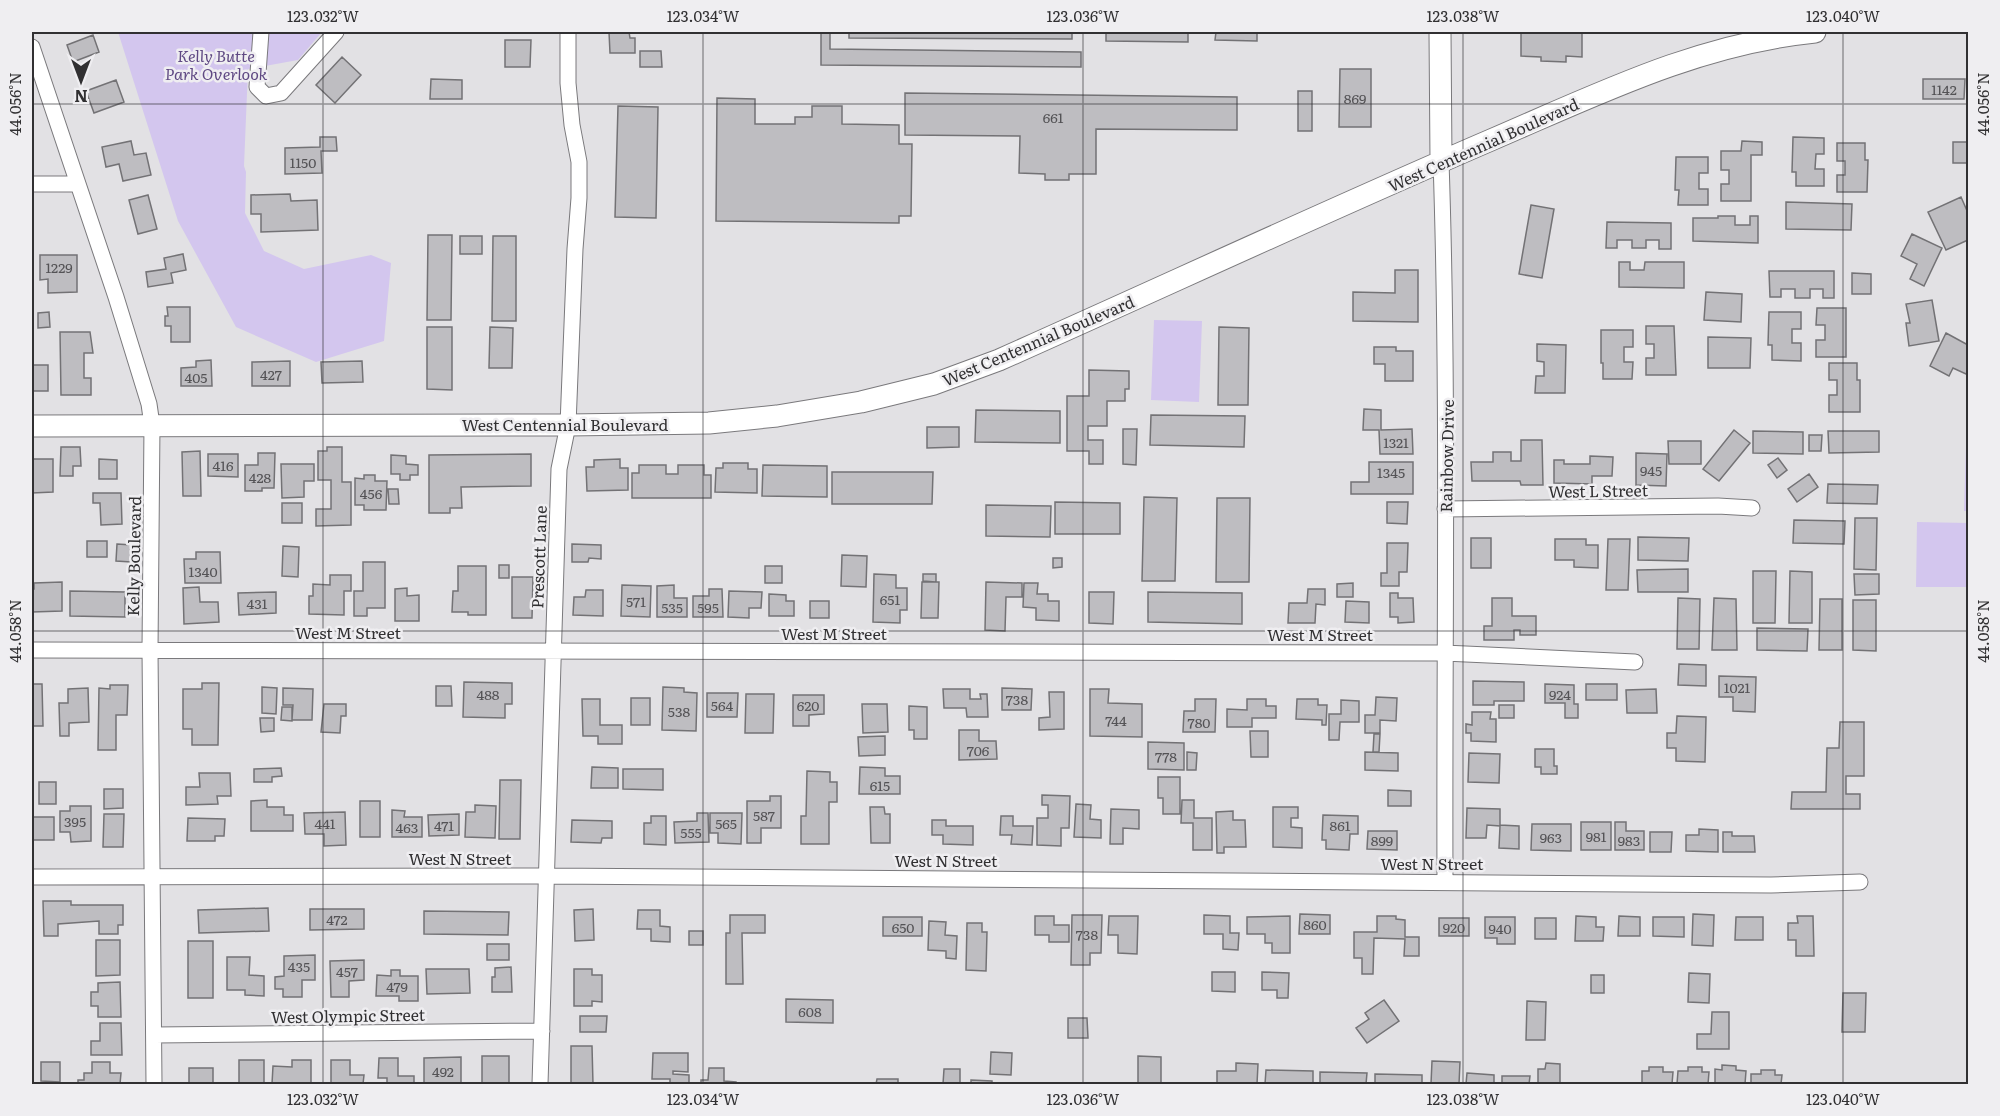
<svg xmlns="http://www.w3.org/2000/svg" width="2000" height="1116" font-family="Literata,serif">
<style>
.green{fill:#d3c6ee}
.building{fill:#bebdc1;stroke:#737275;stroke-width:1.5}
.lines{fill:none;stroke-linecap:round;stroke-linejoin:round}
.street-casing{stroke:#7a797c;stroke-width:17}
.secondary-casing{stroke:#7a797c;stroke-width:23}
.street{stroke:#fff;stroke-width:15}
.secondary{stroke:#fff;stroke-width:21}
.ticks{fill:none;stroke:#313032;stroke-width:1.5;stroke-opacity:0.45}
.labels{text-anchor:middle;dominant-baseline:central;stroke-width:5;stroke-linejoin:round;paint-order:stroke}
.number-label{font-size:14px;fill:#545356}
.park-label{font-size:16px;font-style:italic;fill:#5f4983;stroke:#efeef1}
.street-label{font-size:16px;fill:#313032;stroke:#efeef1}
.neatline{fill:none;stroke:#313032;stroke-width:2}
.ticks-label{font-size:15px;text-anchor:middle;fill:#313032}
</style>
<rect width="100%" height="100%" fill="#e2e1e4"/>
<path class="green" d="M118 32H322L298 60 248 69 244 166 246 172 245 213 264 251 304 269 371 255 391 263 384 341 316 362 236 327 178 221Z
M1154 320 1202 321 1199 402 1151 400Z
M1966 446 1968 447V511H1964Z
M1917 522 1968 523V587H1916Z"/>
<path class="building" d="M609 32H629L630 38H635V53H610Z
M821 32H830V49L1081 52V67L821 65Z
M849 32H1072V39L849 38Z
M1106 32H1188V42L1106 41Z
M1216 32H1257V41L1215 40Z
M1521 32H1582V57L1566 56V62L1541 61V57L1521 56Z
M93 35 99 52 73 62 67 45Z
M505 40H531L530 67H505Z
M640 51H661L662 67H640Z
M342 57 361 75 335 103 316 85Z
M1340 69H1371V127H1339Z
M431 79 462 80V99H430Z
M1923 79H1965L1964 99H1923Z
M116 80 124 102 94 113 86 91Z
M1298 91H1312V131H1298Z
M905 93 1237 97V130L1096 129V174H1069V180H1045V174L1019 173 1020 136 905 135Z
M717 98 755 99V124H795V117H812V106H842V124L899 125V144H912L911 216H899V223L716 221Z
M618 106 658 107 656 218 615 217Z
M320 137H336L337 151H321L322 173 285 174V148L320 147Z
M1793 137 1824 138V154H1816L1815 169H1824V186H1796V172H1792Z
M131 141 134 155 146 153 151 175 123 181 119 164 106 167 102 147Z
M1742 141 1762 142V155H1751V201H1721V184H1729V170H1721V151H1741Z
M1953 142H1968V163H1953Z
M1837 143H1865V160H1868L1867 192H1837V175H1845V161H1837Z
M1676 157H1708V173H1699V189H1708V205H1678L1679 190H1675Z
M290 194 291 201 317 200 318 230 261 232V214H251V195Z
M148 195 157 229 138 234 129 200Z
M1961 197 1968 213V240L1946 250 1928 212Z
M1786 202 1852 204 1851 230 1786 229Z
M1531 205 1554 209 1542 278 1519 274Z
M1718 216H1735V225H1750V216H1758V243L1693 241V218H1718Z
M1607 222 1671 223V249H1659V240H1646V248H1632V240H1617V248H1606Z
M1912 234 1942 248 1924 286 1910 279 1917 264 1901 256Z
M428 235H452L451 320H427Z
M460 236H482V254H460Z
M493 236H516V321H492Z
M183 254 186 270 171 273 173 283 148 287 146 272 166 269 164 258Z
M40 255H77V292L48 293V279L40 280Z
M1619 262H1630V270H1644L1645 262H1684V288L1619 287Z
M1395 270H1418V322L1353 321V292L1395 293Z
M1769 271H1834V298H1823V289H1810V298H1795V289H1781V297H1770Z
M1852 273 1871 274V294H1852Z
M1706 292 1742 294 1741 322 1704 320Z
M1932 300 1939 341 1909 346 1906 323H1910L1906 304Z
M167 307H190V342H171V326H165V316H168Z
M1817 308H1846V357H1816V340H1825V325H1816Z
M49 312 50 327 38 328V313Z
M1769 312H1801V329H1792V343H1801V361L1772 360V345H1768Z
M1646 326H1674L1676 375H1646V358H1654V344H1646Z
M427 327H452V390L427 389Z
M490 327 513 328 512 368H489Z
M1219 327 1249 328 1248 405H1218Z
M1601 330H1633V347H1624V362H1633L1632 379H1603V363H1601Z
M60 332H90L93 353H84V378H91V395H61Z
M1946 333 1968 345V370L1966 374 1953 368 1949 376 1930 366Z
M1708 337 1751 338 1750 368H1708Z
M1537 344 1566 345 1565 393H1535L1536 376H1544V362L1537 361Z
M1374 347H1396V351H1413V381H1385V364H1374Z
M211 360 212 386H181V368L196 367V361Z
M290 361V386H252V362Z
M362 361 363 382 322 383 321 362Z
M1829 363H1857V380H1860V412H1829V395H1837V380H1829Z
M32 365H48V391H32Z
M1089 370 1129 371V389H1125V401H1107V426H1088V440H1103V464H1089V451H1067V396H1089Z
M1364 409 1381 410V430L1412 429 1413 454H1380L1379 430H1363Z
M976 410 1060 411V443L975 442Z
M1151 415 1245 416 1244 447 1150 445Z
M927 427H959V447L927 448Z
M1123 429H1137L1136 465 1123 464Z
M1734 430 1750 443 1719 481 1703 469Z
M1753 431 1803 432V454L1753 453Z
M1828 431H1879V452L1829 453Z
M1809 435H1822L1821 451H1809Z
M1521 440H1542L1543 485H1521L1520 481H1472L1471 462H1493V452H1511V461H1521Z
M1668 441H1701V464H1669Z
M61 447H80L81 466H73V476H60Z
M327 447H342V482H351V525L316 526V509H331V480H318V451H327Z
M200 451 201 496H183L182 452Z
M258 453H275L274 488H262V491H245V465H258Z
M1636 453 1667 454 1666 486 1636 485Z
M208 454H238V477L208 476Z
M531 454V486L461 487 462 508H450V513H429V455Z
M391 455 406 456V464L418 465V475H410V480H400V474H391Z
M1590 456 1613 457 1612 476H1592V484L1554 483V460H1564V464H1590Z
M1778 458 1787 470 1777 478 1768 465Z
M32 459H53V492L32 493Z
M99 459 117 460V479H99Z
M620 459V468H628V490L587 491 586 467H594V460Z
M1369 462H1413V494H1351V482H1369Z
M723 463H748V469H757V493L715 492 716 468H723Z
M281 464H314V481H304V497L282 498Z
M639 465H666V474H678V465H704V475H711V498H632V473H639Z
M763 465 827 466V497L762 496Z
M832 472H933L932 504H832Z
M1809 474 1818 487 1797 502 1788 489Z
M364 475H375V481H387L386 510H364V505H355V478L364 479Z
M1828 484 1878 485 1877 504 1827 503Z
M388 489H398L399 504H389Z
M93 493H121L122 524 101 525 100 503H93Z
M1144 497 1177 498 1175 581H1142Z
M1217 498H1250L1249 582H1216Z
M1055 502 1120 503V534H1055Z
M1387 502H1408L1407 524 1387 523Z
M282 503H302V523H282Z
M986 505 1051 506 1050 537 986 536Z
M1855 518H1877L1876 570 1854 569Z
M1794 520 1845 521 1844 544 1793 543Z
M1638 537 1689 538 1688 561 1638 560Z
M1471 538H1491V568H1471Z
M1555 539H1586V545H1598V568L1574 567V560H1555Z
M1608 539H1630L1628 590H1606Z
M87 541H107V557H87Z
M1387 543H1408L1407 572H1399V586H1381V573H1387Z
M117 544 132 545 131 562 116 561Z
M572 544 601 545V559L589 558 588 562H572Z
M283 546 299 547 298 577 282 576Z
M196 552H220L221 583H185L184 559H196Z
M842 555 867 556 866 587 841 586Z
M1053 558H1062V567L1053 568Z
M363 562H385V608H367V616H354V591H363Z
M499 565H509V578H499Z
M458 566H486V615H468V612H452L453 591H458Z
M765 566H782V583H765Z
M1688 569V592H1638L1637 570Z
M1753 571H1776L1775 623H1753Z
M1790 571 1812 572V623H1789Z
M874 574 896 575V588H907V610H900V623L873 622Z
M923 574H936V582L923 581Z
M1854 574H1879V594L1855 595Z
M330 575H351V591H344V615L309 614V596H313V584L330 585Z
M512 577H533L532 618H512Z
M62 582V611L32 612V589H34V583Z
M922 582H939L938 618H921Z
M986 582 1022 583V597H1006L1005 631 985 630Z
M1024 583H1038L1037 594H1048V601H1059V621L1036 620V608L1023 607Z
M1353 583V597H1337V584Z
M622 585 651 586 650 617 621 616Z
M674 585V598H687V617H657V586Z
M199 587 200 602H218L219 622 184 624 183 588Z
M407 588V596L419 595V621H395V589Z
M709 589H722L723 617H693V596H709Z
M1308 589H1325V605L1316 604 1315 623H1288L1289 603H1307Z
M586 590H603V616L573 615 574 597H585Z
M70 591 125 592V617L70 616Z
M729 591 762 592 761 608H749V618L728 617Z
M276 592V613L239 615 238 593Z
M1089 592H1114L1113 624 1089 623Z
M1148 592 1242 593V624L1148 622Z
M1390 593H1398V598H1413L1414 622 1398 623V617H1390Z
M769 594 786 595V601H794V616H769Z
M1492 598H1512V616H1536V635H1520V630H1514V640H1484V626H1492Z
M1678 598 1700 599 1699 649H1677Z
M1714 598 1736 599 1737 650H1712Z
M1820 599H1842V650H1819Z
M1853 600H1876V651L1853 650Z
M810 601H829V618H810Z
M1346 601 1369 602V623L1345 622Z
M1757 628 1808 629 1807 651 1757 650Z
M1679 664 1706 665V686L1678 685Z
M1719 676 1756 677 1755 712 1733 711V697H1719Z
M1473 681 1524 682V701H1494V705H1473Z
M464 682 512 683V704H505V718L463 717Z
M202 683H219L218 745H192V729H183V689H202Z
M32 684H42L43 726H32Z
M1545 684 1574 685V704H1578V718H1565V703H1545Z
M1586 684H1617V700H1586Z
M110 685H128L127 715H116V750H98L99 688 110 689Z
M436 686H451L452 706H436Z
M262 687 277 688 276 714 262 713Z
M663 687 684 688V692L697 693 696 731 662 730Z
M88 688 89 722 69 723V736H60L59 703H68V689Z
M283 688 313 689 312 720H292L293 705H283Z
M1002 688 1032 689 1031 710H1002Z
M943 689H970V699H981L980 694H987L988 717H967L966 708H944Z
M1090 689H1109L1108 703 1142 704V737L1090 736Z
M1656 689 1657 713H1627L1626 690Z
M1049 692H1064V729L1039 730V718L1050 717Z
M707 693H738L737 717H707Z
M746 694H774L773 733H745Z
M793 695H824V714L809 715V726H793Z
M1376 697 1397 698 1396 721 1380 720V733H1365V715H1375Z
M631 698H650V725H631Z
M582 699H600V725H622V744H598V736H583Z
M1195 699H1216L1215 732H1183L1184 711H1195Z
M1247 699H1266V706H1276V718H1252V727H1227V709L1247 710Z
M1297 699H1318V705H1327L1326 725H1322V720L1296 719Z
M1341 700 1359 701V722H1340L1339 740H1329V714H1341Z
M324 704H346V716H341L340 733 321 732Z
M862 704H887L888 732 863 733Z
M1499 705H1514V718H1499Z
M909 706 927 707V739H914V730H909Z
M282 707H292V721L281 720Z
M1472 712H1491L1490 719H1496V742L1471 741V733H1466V724L1472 725Z
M1677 716 1706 717 1705 762 1676 761V748H1667V733H1676Z
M260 718H274V731L261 732Z
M1840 722H1864V776H1846V794H1860V809H1791L1792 792H1826L1827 748H1839Z
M959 730H979V741H996L997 759 959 760Z
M1250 731H1268V757H1251Z
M1374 734H1380L1379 752H1373Z
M885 736V755L859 756 858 737Z
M1148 742 1184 743V770L1148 769Z
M1535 749H1554V766H1557V774H1541V767H1535Z
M1187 752 1197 753 1196 770H1187Z
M1365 752 1398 753V771L1365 770Z
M1469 753 1500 754 1499 783 1468 782Z
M592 767 618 768V788H591Z
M860 767 885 768V776H900V794H859Z
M281 768 282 776 272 777V782H254V769Z
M623 769H663V790L623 789Z
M807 771 830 772V782H837V802H829V844H801V816H806Z
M199 773H230L231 796H217L218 804 186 805V787H200Z
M1158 777H1180V814H1163V798H1158Z
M500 780H521L520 839H499Z
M39 782H56V804H39Z
M104 789H123V808L104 809Z
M1388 790 1411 791V806H1388Z
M1042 795 1070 796 1069 828H1061V846L1037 845V818H1048V805H1042Z
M770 796H781V828H761V843H747V801H770Z
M267 800V807H284V815H293V831H251V801Z
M1182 800H1194V818H1212V850H1193V823H1181Z
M360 801H380V837H360Z
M1076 804 1091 805 1090 819 1101 820V838L1074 837Z
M475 805 496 806 495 838 465 837 466 812H475Z
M70 806H91V841L71 842 70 832H60V811H70Z
M870 807H884L885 814H890V843H871Z
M1273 807H1298V818H1291V827L1302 828V848L1273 847Z
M1467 808 1500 809V825L1519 826V849L1499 848 1500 826 1487 825 1486 838H1466Z
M1111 809 1139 810V829L1123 828V844H1110Z
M392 810 405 811 404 817H422V837H392Z
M1233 811V820H1245L1246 847H1224V853H1217L1216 812Z
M345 812 346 845 324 846V834H305L304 813Z
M697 813H708L709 842 675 843 674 822 697 821Z
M710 813H742L741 844 718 843V833H710Z
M104 814H124L123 847H103Z
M459 814V835L429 836 428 815Z
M1323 815 1358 816V834H1350L1349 850 1326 849V840H1322Z
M651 816H666V845L644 844V823H651Z
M1001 816H1013V826H1033L1032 845 1011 844 1012 835H1000Z
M32 817H54V840H32Z
M188 818 225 819 224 836H215V841H187Z
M572 820 612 821V838H602L601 843 571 842Z
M932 820H946V826H973V845L943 844V835H932Z
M1581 822H1611V850H1581Z
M1615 822H1626V831H1644V850H1615Z
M1532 824H1571V851L1531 850Z
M1699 829 1718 830V852L1686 851V835H1699Z
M1368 831H1397V850L1367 849Z
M1650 832H1672L1671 852H1650Z
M1723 832H1732V836H1754L1755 852H1723Z
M43 901H71V905H123V925H118V934H99V921L58 924V936H44Z
M268 908 269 931 199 933 198 910Z
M310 909H364V929L310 930Z
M593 909 594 940 575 941 574 910Z
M638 910H660V926L670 927V942L651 941V929H637Z
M424 911 509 912 508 935 424 934Z
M1300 914 1330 915V934H1299Z
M1693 914 1714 915 1713 946 1692 945Z
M730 915H765V933H742L743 984H726V933H730Z
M1072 915H1102L1101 953H1090V965H1071Z
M1204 915 1230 916V933H1239L1238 950 1223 949V934H1204Z
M1035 916H1054V925H1069V942H1049V935H1035Z
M1109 916H1138L1137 954 1118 953V935H1108Z
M1290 916V953H1272V943H1265V934H1247V917Z
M1377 916H1396V919L1405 920V937H1419V956H1404L1405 939 1374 938 1373 974H1362V958H1354V932H1377Z
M1576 916 1596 917V927H1604L1603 941H1575Z
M1619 916 1640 917V936H1618Z
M1797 916H1813L1814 956H1796V940H1788V923H1798Z
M883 917H922V936H883Z
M1485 917H1515V944H1497V938H1485Z
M1653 917H1684V937L1653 936Z
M1736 917H1763V940H1735Z
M1439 918H1469V936H1439Z
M1535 918H1556V939H1535Z
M929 921 946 922 945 935 957 936 956 959 946 958V951L928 950Z
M967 923H982V932H987L986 971 966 970Z
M689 931H703V945H689Z
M96 940H120V975L96 976Z
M188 941H213V998H188Z
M487 944H509V960H487Z
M315 955V980H302V997H283V989H275V977L284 976V956Z
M227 957H250L249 975 264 976V996L245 995V990H227Z
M364 960V980L349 981V997H331L330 961Z
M511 967 512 992H492V977H495V968Z
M426 969H469L470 993 427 994Z
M574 969H592V975H602V1002L592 1001V1006H574Z
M391 970H400V976H418V1001H399V996H376L377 975 391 976Z
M1212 972H1235V992L1212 991Z
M1262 972 1289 973 1288 998H1277V990H1262Z
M1689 973 1710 974 1709 1003 1688 1002Z
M1591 975H1604V993H1591Z
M120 982 121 1017H98V1006H91V992H98V983Z
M1843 993H1866L1865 1032H1842Z
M786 999 833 1000V1023L786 1022Z
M1384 1000 1399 1021 1367 1043 1356 1028 1369 1019 1365 1013Z
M1527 1001 1546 1002 1545 1040H1526Z
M1712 1012H1729V1049H1697V1034H1711Z
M580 1016H607L606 1032H580Z
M1068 1018H1087L1088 1038H1068Z
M100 1023H121L122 1055H91V1041H100Z
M571 1046H592L593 1084H571Z
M991 1052 1012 1053 1011 1075 990 1074Z
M653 1053H688V1072L673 1071V1074L689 1075V1084H670V1079H652Z
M482 1056H509V1084H482Z
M1138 1056 1161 1057V1084H1138Z
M461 1057V1084H424V1058Z
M379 1058H398V1076H414V1084H387V1078H378Z
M239 1060H264V1084H239Z
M292 1060H311V1084H272L273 1066 292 1067Z
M331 1060H350V1075H364L363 1084H331Z
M1432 1061 1460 1062 1459 1084H1431Z
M41 1062H60V1082L41 1081Z
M92 1062H110V1073H121L120 1084H78V1080H84V1073H92Z
M1236 1063 1258 1064 1257 1084H1217V1071H1236Z
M1546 1063 1560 1064V1084H1538V1069H1545Z
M1722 1065 1736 1066V1070L1746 1071 1745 1084H1715V1069L1722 1070Z
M1649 1067H1663V1072H1673L1672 1084H1642V1071H1649Z
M1688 1067H1702V1072H1709L1708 1084H1677L1678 1071H1688Z
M189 1068H213V1084H189Z
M709 1068H724V1081L736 1082V1084H701V1080H708Z
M944 1069H960V1084H943Z
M1266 1070 1313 1071V1084H1265Z
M1761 1070H1775V1075H1782L1781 1084H1751V1074H1761Z
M1320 1072 1367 1073 1366 1084H1320Z
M1467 1073 1494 1075V1084H1466Z
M1375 1074 1422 1075V1084H1375Z
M1502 1076H1530L1529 1084H1502Z
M877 1079H898V1084H876Z
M971 1080 992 1081V1084H971Z"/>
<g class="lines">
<defs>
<path id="street" d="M261 32 257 87 266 96 281 93 336 32
M32 47 116 297 149 404 152 425 150 650 154 1084
M1441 161C1449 401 1444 641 1445 881
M32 184H78
M1445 509 1718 506 1752 508
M32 650 1444 653 1635 662
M32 877 546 876 1771 885 1860 882
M154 1035 542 1031
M540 1084 559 469 568 425 575 249 579 198V162L572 125 568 83V32"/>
<path id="secondary" d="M1440 32 1441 161
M32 426 568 425 709 423 777 416 861 402 934 384 999 360C1163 287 1326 211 1491 140 1598 94 1698 44 1815 32"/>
</defs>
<use href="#street" class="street-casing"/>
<use href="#secondary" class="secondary-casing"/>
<use href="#street" class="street"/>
<use href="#secondary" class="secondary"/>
</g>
<path class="ticks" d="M323 32V1084M703 32V1084M1083 32V1084M1463 32V1084M1843 32V1084M32 104H1968M32 631H1968"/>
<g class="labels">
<g class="number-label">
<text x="1944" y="89">1142</text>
<text x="1355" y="98">869</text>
<text x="1053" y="117">661</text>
<text x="303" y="162">1150</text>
<text x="59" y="267">1229</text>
<text x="271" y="374">427</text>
<text x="196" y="377">405</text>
<text x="1396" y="442">1321</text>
<text x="223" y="465">416</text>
<text x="1651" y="470">945</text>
<text x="1391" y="472">1345</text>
<text x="260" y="477">428</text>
<text x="371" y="493">456</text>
<text x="203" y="571">1340</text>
<text x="890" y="599">651</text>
<text x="636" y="601">571</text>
<text x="257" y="603">431</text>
<text x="672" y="607">535</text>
<text x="708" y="607">595</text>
<text x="1737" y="687">1021</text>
<text x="488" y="694">488</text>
<text x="1560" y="694">924</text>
<text x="1017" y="699">738</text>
<text x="722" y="705">564</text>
<text x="808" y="705">620</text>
<text x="679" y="711">538</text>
<text x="1116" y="720">744</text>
<text x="1199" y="722">780</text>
<text x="978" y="750">706</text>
<text x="1166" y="756">778</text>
<text x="880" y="785">615</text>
<text x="764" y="815">587</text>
<text x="75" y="821">395</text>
<text x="325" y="823">441</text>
<text x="726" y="823">565</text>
<text x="444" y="825">471</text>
<text x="1340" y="825">861</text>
<text x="407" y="827">463</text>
<text x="691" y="832">555</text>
<text x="1596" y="836">981</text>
<text x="1551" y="837">963</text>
<text x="1382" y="840">899</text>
<text x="1629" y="840">983</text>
<text x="337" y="919">472</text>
<text x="1315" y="924">860</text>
<text x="903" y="927">650</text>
<text x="1454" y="927">920</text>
<text x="1500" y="928">940</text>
<text x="1087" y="934">738</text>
<text x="299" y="966">435</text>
<text x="347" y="971">457</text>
<text x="397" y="986">479</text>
<text x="810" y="1011">608</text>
<text x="443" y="1071">492</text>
</g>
<g class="park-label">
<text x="216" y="55">Kelly Butte<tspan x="216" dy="18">Park Overlook</tspan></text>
</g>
<g class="street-label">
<text transform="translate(1483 144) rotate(-24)">West Centennial Boulevard</text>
<text transform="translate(1038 340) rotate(-23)">West Centennial Boulevard</text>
<text x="565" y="424">West Centennial Boulevard</text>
<text transform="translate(1446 456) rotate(-89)">Rainbow Drive</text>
<text transform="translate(1598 490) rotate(-1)">West L Street</text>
<text transform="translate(133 556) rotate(-89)">Kelly Boulevard</text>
<text transform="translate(538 557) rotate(-88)">Prescott Lane</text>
<text x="348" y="632">West M Street</text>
<text x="834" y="633">West M Street</text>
<text x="1320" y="634">West M Street</text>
<text x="460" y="858">West N Street</text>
<text x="946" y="860">West N Street</text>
<text x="1432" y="863">West N Street</text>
<text transform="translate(348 1015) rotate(-1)">West Olympic Street</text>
</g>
</g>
<rect width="2000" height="1116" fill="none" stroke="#efeef1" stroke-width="66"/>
<g transform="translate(81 81) rotate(180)" stroke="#efeef1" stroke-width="4.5" paint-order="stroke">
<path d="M0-4.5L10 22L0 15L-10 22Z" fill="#313032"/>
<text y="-9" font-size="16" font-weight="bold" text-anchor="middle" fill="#313032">N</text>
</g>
<rect x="33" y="33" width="1934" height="1050" class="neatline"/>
<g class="ticks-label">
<text x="323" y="22">123.032°W</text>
<text x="703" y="22">123.034°W</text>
<text x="1083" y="22">123.036°W</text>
<text x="1463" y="22">123.038°W</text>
<text x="1843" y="22">123.040°W</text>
<text transform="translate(1984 104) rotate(-90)" y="5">44.056°N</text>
<text transform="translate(16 104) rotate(-90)" y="5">44.056°N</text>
<text transform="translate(1984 631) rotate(-90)" y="5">44.058°N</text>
<text transform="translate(16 631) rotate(-90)" y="5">44.058°N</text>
<text x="323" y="1105">123.032°W</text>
<text x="703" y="1105">123.034°W</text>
<text x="1083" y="1105">123.036°W</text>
<text x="1463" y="1105">123.038°W</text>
<text x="1843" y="1105">123.040°W</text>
</g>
</svg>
